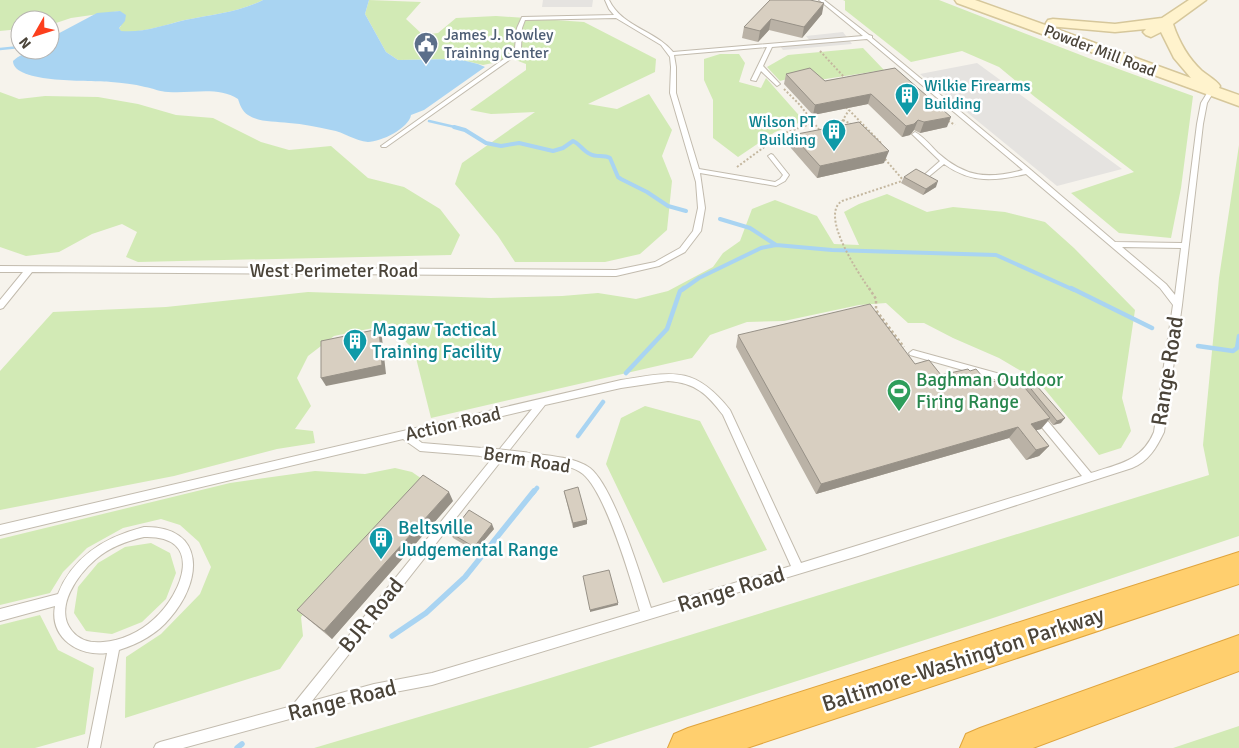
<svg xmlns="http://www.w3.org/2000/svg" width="1239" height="748" font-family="Signika,sans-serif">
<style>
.green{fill:#d2eab5}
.parking{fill:#e5e3e0}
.water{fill:#a9d4f2}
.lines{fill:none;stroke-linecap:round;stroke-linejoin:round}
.stream-far3{stroke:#a9d4f2;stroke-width:2.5}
.stream-far2{stroke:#a9d4f2;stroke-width:4}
.stream-far1{stroke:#a9d4f2;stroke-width:4.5}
.stream{stroke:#a9d4f2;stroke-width:5.5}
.service-casing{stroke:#c2bbae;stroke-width:2}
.secondary-casing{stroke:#d6c79b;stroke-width:3}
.motorway-casing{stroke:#e0a43c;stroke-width:2}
.path-far1{stroke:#c4b79f;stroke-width:2;stroke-dasharray:2 2;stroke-linecap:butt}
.path{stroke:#c4b79f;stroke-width:2.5;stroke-dasharray:2.5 2.5;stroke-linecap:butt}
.service{fill:#fff;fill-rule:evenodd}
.secondary{fill:#fff3cd;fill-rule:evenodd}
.motorway{fill:#ffcf6e;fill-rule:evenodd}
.service-bridge-casing{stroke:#c2bbae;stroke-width:11;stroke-linecap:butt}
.service-bridge{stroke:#fff;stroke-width:9}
.wall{fill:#bab2a6}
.shaded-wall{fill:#979187}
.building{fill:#d8cfc1;stroke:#979187}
.labels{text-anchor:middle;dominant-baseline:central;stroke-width:5;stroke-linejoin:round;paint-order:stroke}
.far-service-label{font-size:16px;fill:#4e5e75;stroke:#fff;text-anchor:start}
.far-street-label{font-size:16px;fill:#4b4439;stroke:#fff}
.far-culture-label{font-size:16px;fill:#0d838f;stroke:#fff;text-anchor:start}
.street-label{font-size:19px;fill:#4b4439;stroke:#fff}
.culture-label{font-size:19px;fill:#0d838f;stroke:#fff;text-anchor:start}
.leisure-label{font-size:19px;fill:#27864d;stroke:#fff;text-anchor:start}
.near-street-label{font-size:22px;fill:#4b4439;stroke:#fff}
</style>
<rect width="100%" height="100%" fill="#f6f3ec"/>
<path class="green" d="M0 0H263C237 13 213 14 185 20 164 25 143 33 121 32L119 28 121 26 120 11 71 18 50 25V20H20V29L0 31Z
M369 0 421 2 406 19 423 35 438 33 456 18 496 16 584 22 656 59 655 72 588 104 617 109 649 94 672 130 662 156 672 181 667 230 640 254 605 262H515L498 236 455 184 462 163 535 112 491 114 470 110 526 70V64L513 59 483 65 458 59 398 60 386 52 365 14Z
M843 0H939L1091 59 1193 96 1181 188 1171 238 1119 233 1071 193 1134 172 1035 97 999 67 962 51 911 62 845 10V1Z
M863 48 884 70 819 80 809 73 780 81 767 67 788 55Z
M720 54H739L745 63 739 82 761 88 766 78 804 121 775 132 738 157 713 138V100L704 80V59Z
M0 92 19 99 45 96 98 97 138 104 176 115 213 118 261 142 289 150 331 146 368 178 404 187 440 209 460 235 451 255 138 262 126 257 137 232 122 224 92 234 59 252 26 256 0 247Z
M1239 145V536L990 619 588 748H314L534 683 1209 475 1203 445 1219 278Z
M887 194 927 212 953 207 1005 212 1045 222 1074 248 1135 310 1122 398 1131 431 1121 448 1099 455 1038 381 999 358 953 338 924 323H908L886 303 859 305 784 321 747 322 710 335 692 358 431 418 414 350 394 330 378 327 334 336 308 356 297 378 311 406 295 429 313 431 315 443 277 449 174 476 0 510V371L53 312 166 307 308 292 491 298 562 296 598 293 636 299 668 291 713 267 723 253 740 241 752 209 775 200 817 216 834 244 859 245 844 212 859 204Z
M645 406 700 421 767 550 663 583 606 464 621 418Z
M395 468 412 472 425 481 301 617 303 636 280 669 125 718 126 657 161 634 200 594 211 567 199 542 180 525 161 519 123 528 87 548 63 572 50 593 0 605V539L230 483 315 471 365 474Z
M151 543 170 553 176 573 166 599 142 622 112 634 86 631 74 613 78 587 98 563 125 547Z
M40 615 58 650 94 668 85 734 35 748H0V625Z
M1239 726V748H1173Z"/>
<path class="parking" d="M543 0H593L592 7H542Z
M843 32 852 44 783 50 780 46 811 42 806 36Z
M977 63 1122 169 1057 186 920 74Z"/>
<path class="water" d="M263 0H369L365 14 386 52 398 60 458 59 478 64 485 67 424 110 411 115C409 128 381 142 368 142 355 141 344 132 331 130 317 127 303 124 289 123 275 121 261 123 248 115 242 111 240 105 238 99 217 86 192 94 168 92 160 92 153 88 145 87 134 84 122 83 111 82 93 80 13 84 13 61 26 50 34 50 50 50V38L97 13 120 11 126 15 125 21 119 28 121 31C143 33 164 25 185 20 213 14 237 13 263 0Z"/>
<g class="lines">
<path class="stream-far3" d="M0 49 20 47
M429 121 459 128"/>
<path class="stream-far2" d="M454 127 465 130 486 143 501 146 519 143 553 151 563 148 573 141C580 144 583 151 590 154 597 158 603 154 610 158L618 177 621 179 647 192 668 206 686 211
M720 219 750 228 776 245
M682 290 699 278 761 248 776 245 832 250 996 255 1074 290"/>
<path class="stream-far1" d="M1071 288 1152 328
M1198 346 1233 351 1237 348 1239 336
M626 373 667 329 680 291 684 288
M578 436 603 402
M533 493 537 488"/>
<path class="stream" d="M392 636 426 613 465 577 534 491
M237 748 242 744"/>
<defs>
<path id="service" d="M605 0H609C622 27 655 30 673 52L863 36 819 0H824L869 35 872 36V38L1031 170 1115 242 1182 243 1197 124 1201 103 1209 90H1213L1214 91 1207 103 1203 124 1182 305 1164 432C1157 447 1148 462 1132 468L858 556 432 685 374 696 183 748H154L156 744 160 742 292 706 532 409 414 437 422 443 482 448 485 449 487 452 485 455 482 456 420 451 403 439 0 535V525L621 380C673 372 694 365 730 410L801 563 1082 476 1035 419 1033 416 1035 413 1038 412 1041 413 1091 473C1119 464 1142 461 1154 432L1173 305 1160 288 1026 174C995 181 972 184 944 164L927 178H923V176L940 161 913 135 912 134 915 132C924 137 931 146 938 153 966 178 988 179 1023 170L867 39 772 47 763 66 779 83 780 84 777 86 761 71 756 81 751 80 767 47 674 55 676 67V93L699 169 775 182 780 179 783 175 768 156 771 154 773 155 789 175 785 181 776 186 700 173 705 208 701 231 685 252 659 266 616 276 32 272 3 308 0 309V300L23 272H0V266L616 270 655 262 680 248 693 231 698 208 696 182 670 93 671 67 670 57 661 45 616 18 525 20 522 28 521 48 512 58 386 147H382L381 146 508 56 515 48 517 28 522 17 614 15 609 9ZM1122 247 1181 248 1175 295 1166 284ZM668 381C696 383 707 394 723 415L791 566 651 608C641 577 614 487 590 468 575 457 545 455 527 453L524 454 522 457 524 460C542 466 567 461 583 474 606 493 631 580 640 611L432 673 374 684 312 701 545 405 621 388Z
M913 350 1011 377 1018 386 1017 389C1011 391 1009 386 1005 382L910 355 909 353Z
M144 527C207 526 202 582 170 618 157 634 138 644 119 650L100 748H88L107 653C79 657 49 638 55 606L0 621V609L58 594C73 556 105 537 144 527ZM144 537C205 535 183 593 154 619 140 632 121 641 103 642 91 643 80 641 72 631 53 608 78 574 96 559 110 547 127 541 144 537Z"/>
<path id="secondary" d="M955 0H975L1048 26 1046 23 1048 20 1053 19 1115 24 1162 18 1189 0H1206L1173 24C1179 42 1188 58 1202 71 1208 76 1216 80 1220 86L1219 88 1239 95V106L957 3ZM1048 26 1115 32 1146 29 1143 32 1146 35 1151 37 1161 32 1174 58 1191 78Z"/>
<path id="motorway" d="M1239 552V584L747 748H668L674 734 688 728Z
M1239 635V671L1033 748H960L966 734 980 728Z"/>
</defs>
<use href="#service" class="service-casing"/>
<use href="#secondary" class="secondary-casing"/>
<use href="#motorway" class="motorway-casing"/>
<path class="path-far1" d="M820 51 845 78
M784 89 799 104 821 132
M846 107 881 143 878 144
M843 120 853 125
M948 121 955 125
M838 128 849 110
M885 159 903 180
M737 167 782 134 813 123
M870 290C859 274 819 215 842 201L902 181"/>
<path class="path" d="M869 288 876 299V310L904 347"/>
<use href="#service" class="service"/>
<use href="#secondary" class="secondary"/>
<use href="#motorway" class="motorway"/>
<defs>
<path id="service-bridge" d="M482 452 527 457"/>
</defs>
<use href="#service-bridge" class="service-bridge-casing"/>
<use href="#service-bridge" class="service-bridge"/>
</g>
<path class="wall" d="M770 0 822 14 802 38 769 30 758 42 742 38 744 27Z
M895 68 947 127 920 133 914 130 910 135 902 137 868 104 813 115 784 84 786 74 825 81Z
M792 135 884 163 817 178 790 147Z
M904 177 936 187 923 195 901 183Z
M738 335 915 364 941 375 970 371 988 383 1020 382 1023 379 1061 423 1053 425 1049 420 1041 429 1036 430 1049 446 1039 456 1026 460 1009 438 816 494 736 347Z
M564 491 587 524 573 528Z
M453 501 332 639 297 610Z
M494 529 475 551 453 538 451 533Z"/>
<path class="shaded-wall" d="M824 3 822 14 802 38 804 27Z
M771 19 769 30 758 42 760 31Z
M871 94 868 104 813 115 815 105Z
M951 117 947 127 920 133 924 122Z
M918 120 914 130 910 135 902 137 906 126Z
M889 151 884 163 817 178 820 166Z
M938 181 936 187 923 195 926 189Z
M379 329 382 338 386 374 326 386 321 378Z
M1050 418 1041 429 1022 434 1031 424Z
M1065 418 1061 423 1053 425 1057 421Z
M1018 427 1009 438 816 494 821 484Z
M1049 446 1039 456 1026 460 1036 450Z
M449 492 453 501 332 639 324 631Z
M587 520V524L573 528V523Z
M492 524 494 529 475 551 474 547Z
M618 603V605L590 612V610Z"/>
<path class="building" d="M770 0H810L824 3 804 27 771 19 760 31 744 27Z
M810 68 825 81 895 68 951 117 924 122 918 120 914 124 906 126 871 94 815 105 786 74Z
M859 122 889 151 820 166 792 135Z
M916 169 938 181 926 189 904 177Z
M870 304 915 364 929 360 941 375 968 369 970 371 976 369 988 383 1015 376 1050 418 1031 424 1049 446 1036 450 1018 427 821 484 738 335Z
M379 329 382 365 321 378V341Z
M1029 377 1065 418 1057 421 1023 379Z
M423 475 449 492 324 631 297 610Z
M578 487 587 520 573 523 564 491Z
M469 510 492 524 474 547 451 533Z
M609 570 618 603 590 610 583 576Z"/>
<defs>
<symbol id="civic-pin" viewBox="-11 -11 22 30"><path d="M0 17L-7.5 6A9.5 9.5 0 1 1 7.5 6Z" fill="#5c6f8a" stroke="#fff"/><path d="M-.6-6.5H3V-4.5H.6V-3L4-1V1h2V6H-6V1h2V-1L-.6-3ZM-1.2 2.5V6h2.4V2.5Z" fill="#fff"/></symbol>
<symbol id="building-pin" viewBox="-11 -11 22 30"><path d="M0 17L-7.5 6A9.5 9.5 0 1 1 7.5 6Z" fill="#0f9aa8" stroke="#fff"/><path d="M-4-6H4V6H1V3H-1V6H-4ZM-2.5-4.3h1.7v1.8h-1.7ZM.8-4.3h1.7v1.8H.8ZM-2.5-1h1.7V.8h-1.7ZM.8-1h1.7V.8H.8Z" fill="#fff"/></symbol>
<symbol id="stadium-pin" viewBox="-11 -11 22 30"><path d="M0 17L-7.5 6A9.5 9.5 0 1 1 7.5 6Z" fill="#2e9e5b" stroke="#fff"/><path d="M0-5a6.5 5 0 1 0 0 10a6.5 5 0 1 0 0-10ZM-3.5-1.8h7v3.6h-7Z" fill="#fff"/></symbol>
</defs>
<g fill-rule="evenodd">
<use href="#civic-pin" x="412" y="30" width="28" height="38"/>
<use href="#building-pin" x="893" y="81" width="28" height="38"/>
<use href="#building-pin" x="820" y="117" width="28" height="38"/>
<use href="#building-pin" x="341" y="327" width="28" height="38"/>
<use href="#stadium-pin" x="885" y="377" width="28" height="38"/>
<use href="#building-pin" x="367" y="525" width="28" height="38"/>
</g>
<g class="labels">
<g class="far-service-label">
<text x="444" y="35">James J. Rowley<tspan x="444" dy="18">Training Center</tspan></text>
</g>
<g class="far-street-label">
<text transform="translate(1100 51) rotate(21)">Powder Mill Road</text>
</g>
<g class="far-culture-label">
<text x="924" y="86">Wilkie Firearms<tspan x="924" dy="18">Building</tspan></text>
<text x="816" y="122" text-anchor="end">Wilson PT<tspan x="816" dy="18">Building</tspan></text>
</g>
<g class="street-label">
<text x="334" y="271">West Perimeter Road</text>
<text transform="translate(453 424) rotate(-13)">Action Road</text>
<text transform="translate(527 460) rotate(9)">Berm Road</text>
</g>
<g class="culture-label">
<text x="372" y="330">Magaw Tactical<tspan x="372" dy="22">Training Facility</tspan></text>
<text x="398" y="528">Beltsville<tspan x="398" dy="22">Judgemental Range</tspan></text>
</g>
<g class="leisure-label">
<text x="916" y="380">Baghman Outdoor<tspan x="916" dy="22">Firing Range</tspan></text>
</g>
<g class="near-street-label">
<text transform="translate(1167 371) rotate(-81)">Range Road</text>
<text transform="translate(731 589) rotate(-17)">Range Road</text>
<text transform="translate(371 615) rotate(-51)">BJR Road</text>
<text transform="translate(963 659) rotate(-18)">Baltimore-Washington Parkway</text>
<text transform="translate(342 700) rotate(-14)">Range Road</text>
</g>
</g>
<g transform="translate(35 35) rotate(231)"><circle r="24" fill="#ffffff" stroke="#b7b4b0"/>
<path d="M0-4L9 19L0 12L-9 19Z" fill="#fc3f1d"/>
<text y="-8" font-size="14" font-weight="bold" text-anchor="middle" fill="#4b4439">N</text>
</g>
</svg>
